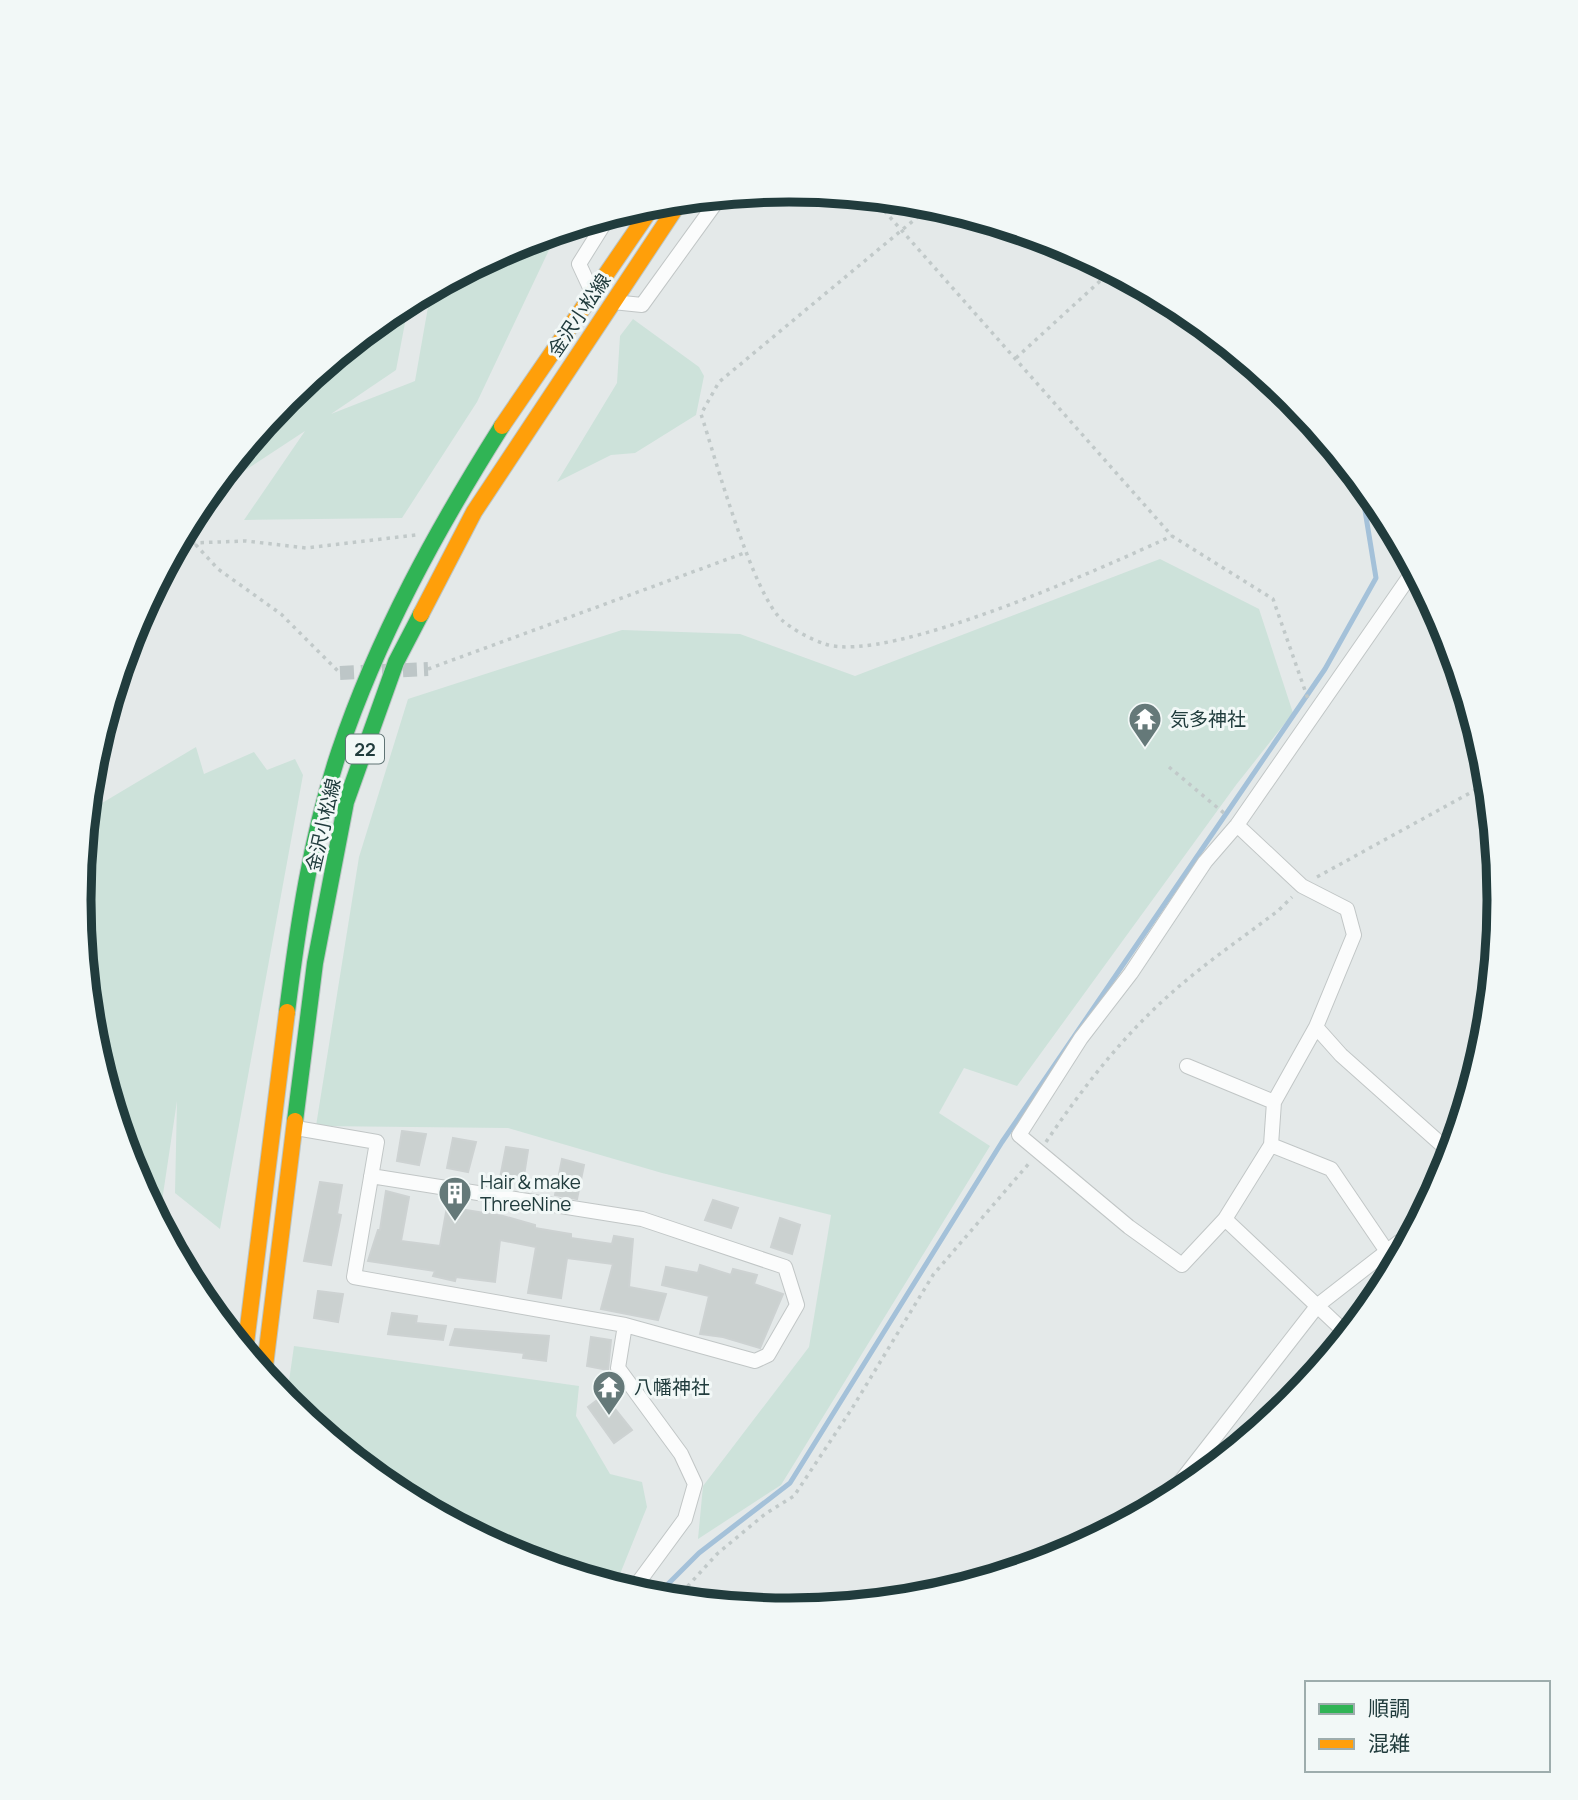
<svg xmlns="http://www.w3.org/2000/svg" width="1578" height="1800" font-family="Manrope,'Noto Sans JP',sans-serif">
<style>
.green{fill:#cde2da}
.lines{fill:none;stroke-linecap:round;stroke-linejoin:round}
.stream{stroke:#a4c1d9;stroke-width:5}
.building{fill:#cbd1d0;stroke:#cdd2d2;stroke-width:2}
.street-tunnel{stroke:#bdc6c7;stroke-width:14;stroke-dasharray:14 7;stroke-linecap:butt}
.street-casing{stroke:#c1c6c6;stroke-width:16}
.fast-casing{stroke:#bcc5c5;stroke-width:18}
.slow-casing{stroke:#bcc5c5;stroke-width:18}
.path{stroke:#c1c9c9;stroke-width:3.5;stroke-dasharray:3.5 5;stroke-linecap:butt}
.street{stroke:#fbfcfc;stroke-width:14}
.fast{stroke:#30b455;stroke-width:16}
.slow{stroke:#ff9f0a;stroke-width:16}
.labels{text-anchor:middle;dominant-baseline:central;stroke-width:6;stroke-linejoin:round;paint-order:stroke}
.shield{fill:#f2f8f7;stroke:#607475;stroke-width:2}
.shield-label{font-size:18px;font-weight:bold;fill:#213c3d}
.street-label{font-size:19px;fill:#213c3d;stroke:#f2f8f7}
.poi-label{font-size:19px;fill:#213c3d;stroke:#f2f8f7;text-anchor:start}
.rim{fill:none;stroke:#213c3d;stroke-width:9}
</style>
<rect width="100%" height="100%" fill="#e4e9e9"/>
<path class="green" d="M558 231 477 402 402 518 244 520 305 431 206 496 287 397 395 309 409 302 396 370 331 414 415 381 431 290 518 244Z
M633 319 699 367 704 376 696 415 635 453 611 455 557 482 617 383 620 336Z
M1160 559 1259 609 1293 713 1236 785 1017 1086 964 1068 939 1113 990 1146 781 1485 698 1539 703 1486 809 1347 831 1215 662 1173 508 1128 316 1126 359 857 408 699 622 630 740 634 855 676Z
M196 747 204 774 254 752 267 770 295 759 303 775 220 1229 175 1193 177 1101 159 1221 133 1171 92 1038 79 900 87 812Z
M294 1346 579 1386 576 1416 610 1474 642 1482 647 1507 618 1579 591 1570 583 1576 517 1556 394 1490 286 1402Z"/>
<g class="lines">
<path class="stream" d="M655 1597 699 1553 790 1483 1002 1142 1325 669 1376 578 1362 492 1214 334"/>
</g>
<path class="building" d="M402 1131 426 1134 419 1165 397 1161Z
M453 1138 476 1142 468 1172 447 1168Z
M506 1147 528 1150 523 1182 500 1178Z
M562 1159 584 1165 577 1199 555 1195Z
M320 1182 342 1185 337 1214 341 1215 331 1265 304 1261Z
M386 1191 409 1197 401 1241 440 1246 447 1207 503 1216 535 1225V1228L571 1234V1238L612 1244 614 1236 633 1239 629 1287 666 1294 658 1320 601 1309 613 1264 567 1258 561 1298 528 1293 536 1247 500 1240 495 1282 456 1277 455 1281 433 1276 435 1271 368 1261 378 1230H380Z
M713 1200 738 1208 731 1228 705 1220Z
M780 1218 800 1225 792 1254 771 1247Z
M700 1265 731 1275 733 1269 757 1275 754 1284 783 1294 760 1348 723 1337 700 1334 709 1296 662 1285 666 1267 698 1273Z
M318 1291 343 1294 338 1322 314 1318Z
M392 1313 417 1316 416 1323 446 1326 443 1340 388 1334Z
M455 1329 549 1336 546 1361 523 1358 524 1353 450 1345Z
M591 1337 611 1340 608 1370 587 1366Z
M604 1395 632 1430 614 1443 588 1407Z"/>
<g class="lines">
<path class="street-tunnel" d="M340 673 428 669"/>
<defs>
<path id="street" d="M592 292 579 264 609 216
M613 302 642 305 720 197
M1237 825 1302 886 1347 909 1354 935 1316 1027 1341 1055 1451 1153
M1187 1066 1274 1102
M296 1128 377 1142 354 1277 625 1325 755 1361 768 1355 797 1305 785 1267 642 1219 371 1176
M1271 1145 1331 1169 1388 1253
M1225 1219 1271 1145 1274 1102 1316 1027
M625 1325 618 1368 681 1454 695 1484 685 1519 632 1591
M1347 1334 1225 1219 1182 1265 1129 1227 1019 1135 1081 1038 1131 973 1205 862 1237 825 1414 570
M1167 1499 1318 1305 1399 1242 1409 1240"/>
<path id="fast" d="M287 1012C298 925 311 836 339 752 378 636 437 529 502 426
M295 1121 315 963 346 802 396 662 421 614"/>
<path id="slow" d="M502 426 655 203
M421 614 474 512 681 200
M245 1351 287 1012
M264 1374 295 1121"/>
</defs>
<use href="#street" class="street-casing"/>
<use href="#fast" class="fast-casing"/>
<use href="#slow" class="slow-casing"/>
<path class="path" d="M873 198 1172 536 1273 599 1308 699
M932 205 719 382 701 414C715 457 753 596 783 621 792 629 812 640 825 644 889 665 1106 566 1172 536
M1016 358 1111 271
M184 532 218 569 281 614 340 673
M192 543 246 541 306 548 416 535
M428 669 747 552
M1169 767 1225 814
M1317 877 1488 783
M1046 1142C1084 1086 1125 1033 1176 989 1208 961 1245 936 1279 910L1292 897
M676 1599 717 1554 765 1514 794 1496 851 1410 933 1275 1031 1161"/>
<use href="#street" class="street"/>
<use href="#fast" class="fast"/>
<use href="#slow" class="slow"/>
</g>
<defs>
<symbol id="temple-pin" viewBox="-11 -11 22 30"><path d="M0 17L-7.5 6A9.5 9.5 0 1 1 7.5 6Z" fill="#657979" stroke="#f2f8f7"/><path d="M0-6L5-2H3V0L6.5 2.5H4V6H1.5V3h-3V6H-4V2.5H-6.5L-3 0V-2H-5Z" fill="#fff"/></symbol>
<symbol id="building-pin" viewBox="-11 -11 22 30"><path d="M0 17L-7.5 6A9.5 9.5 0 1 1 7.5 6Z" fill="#657979" stroke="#f2f8f7"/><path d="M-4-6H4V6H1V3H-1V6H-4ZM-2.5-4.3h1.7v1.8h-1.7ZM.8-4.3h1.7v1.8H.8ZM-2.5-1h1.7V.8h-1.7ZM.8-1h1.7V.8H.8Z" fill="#fff"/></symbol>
</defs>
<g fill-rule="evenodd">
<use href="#temple-pin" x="1126" y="700" width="38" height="52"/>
<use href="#building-pin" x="436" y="1174" width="38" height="52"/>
<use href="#temple-pin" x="590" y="1368" width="38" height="52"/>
</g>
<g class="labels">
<rect class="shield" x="346" y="734.5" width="38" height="29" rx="5"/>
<g class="shield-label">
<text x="365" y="749">22</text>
</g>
<g class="street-label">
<text transform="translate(579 315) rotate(-56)">金沢小松線</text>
<text transform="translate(323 825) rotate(-77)">金沢小松線</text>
</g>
<g class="poi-label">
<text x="1170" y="719">気多神社</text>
<text x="480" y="1182">Hair＆make<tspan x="480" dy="22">ThreeNine</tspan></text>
<text x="634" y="1387">八幡神社</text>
</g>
</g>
<path d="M0 0H1578V1800H0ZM91 900a698 698 0 1 1 1396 0a698 698 0 1 1-1396 0Z" fill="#f2f8f7" fill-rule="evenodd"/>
<path class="rim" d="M91 900a698 698 0 1 1 1396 0a698 698 0 1 1-1396 0Z"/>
<rect x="1305" y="1681" width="245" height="91" fill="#f2f8f7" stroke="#9eadad" stroke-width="2"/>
<rect x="1319" y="1704" width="35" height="10" fill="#30b455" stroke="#9eadad" stroke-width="2"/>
<text x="1368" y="1716" font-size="21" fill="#213c3d">順調</text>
<rect x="1319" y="1739" width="35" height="10" fill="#ff9f0a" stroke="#9eadad" stroke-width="2"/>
<text x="1368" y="1751" font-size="21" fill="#213c3d">混雑</text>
</svg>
